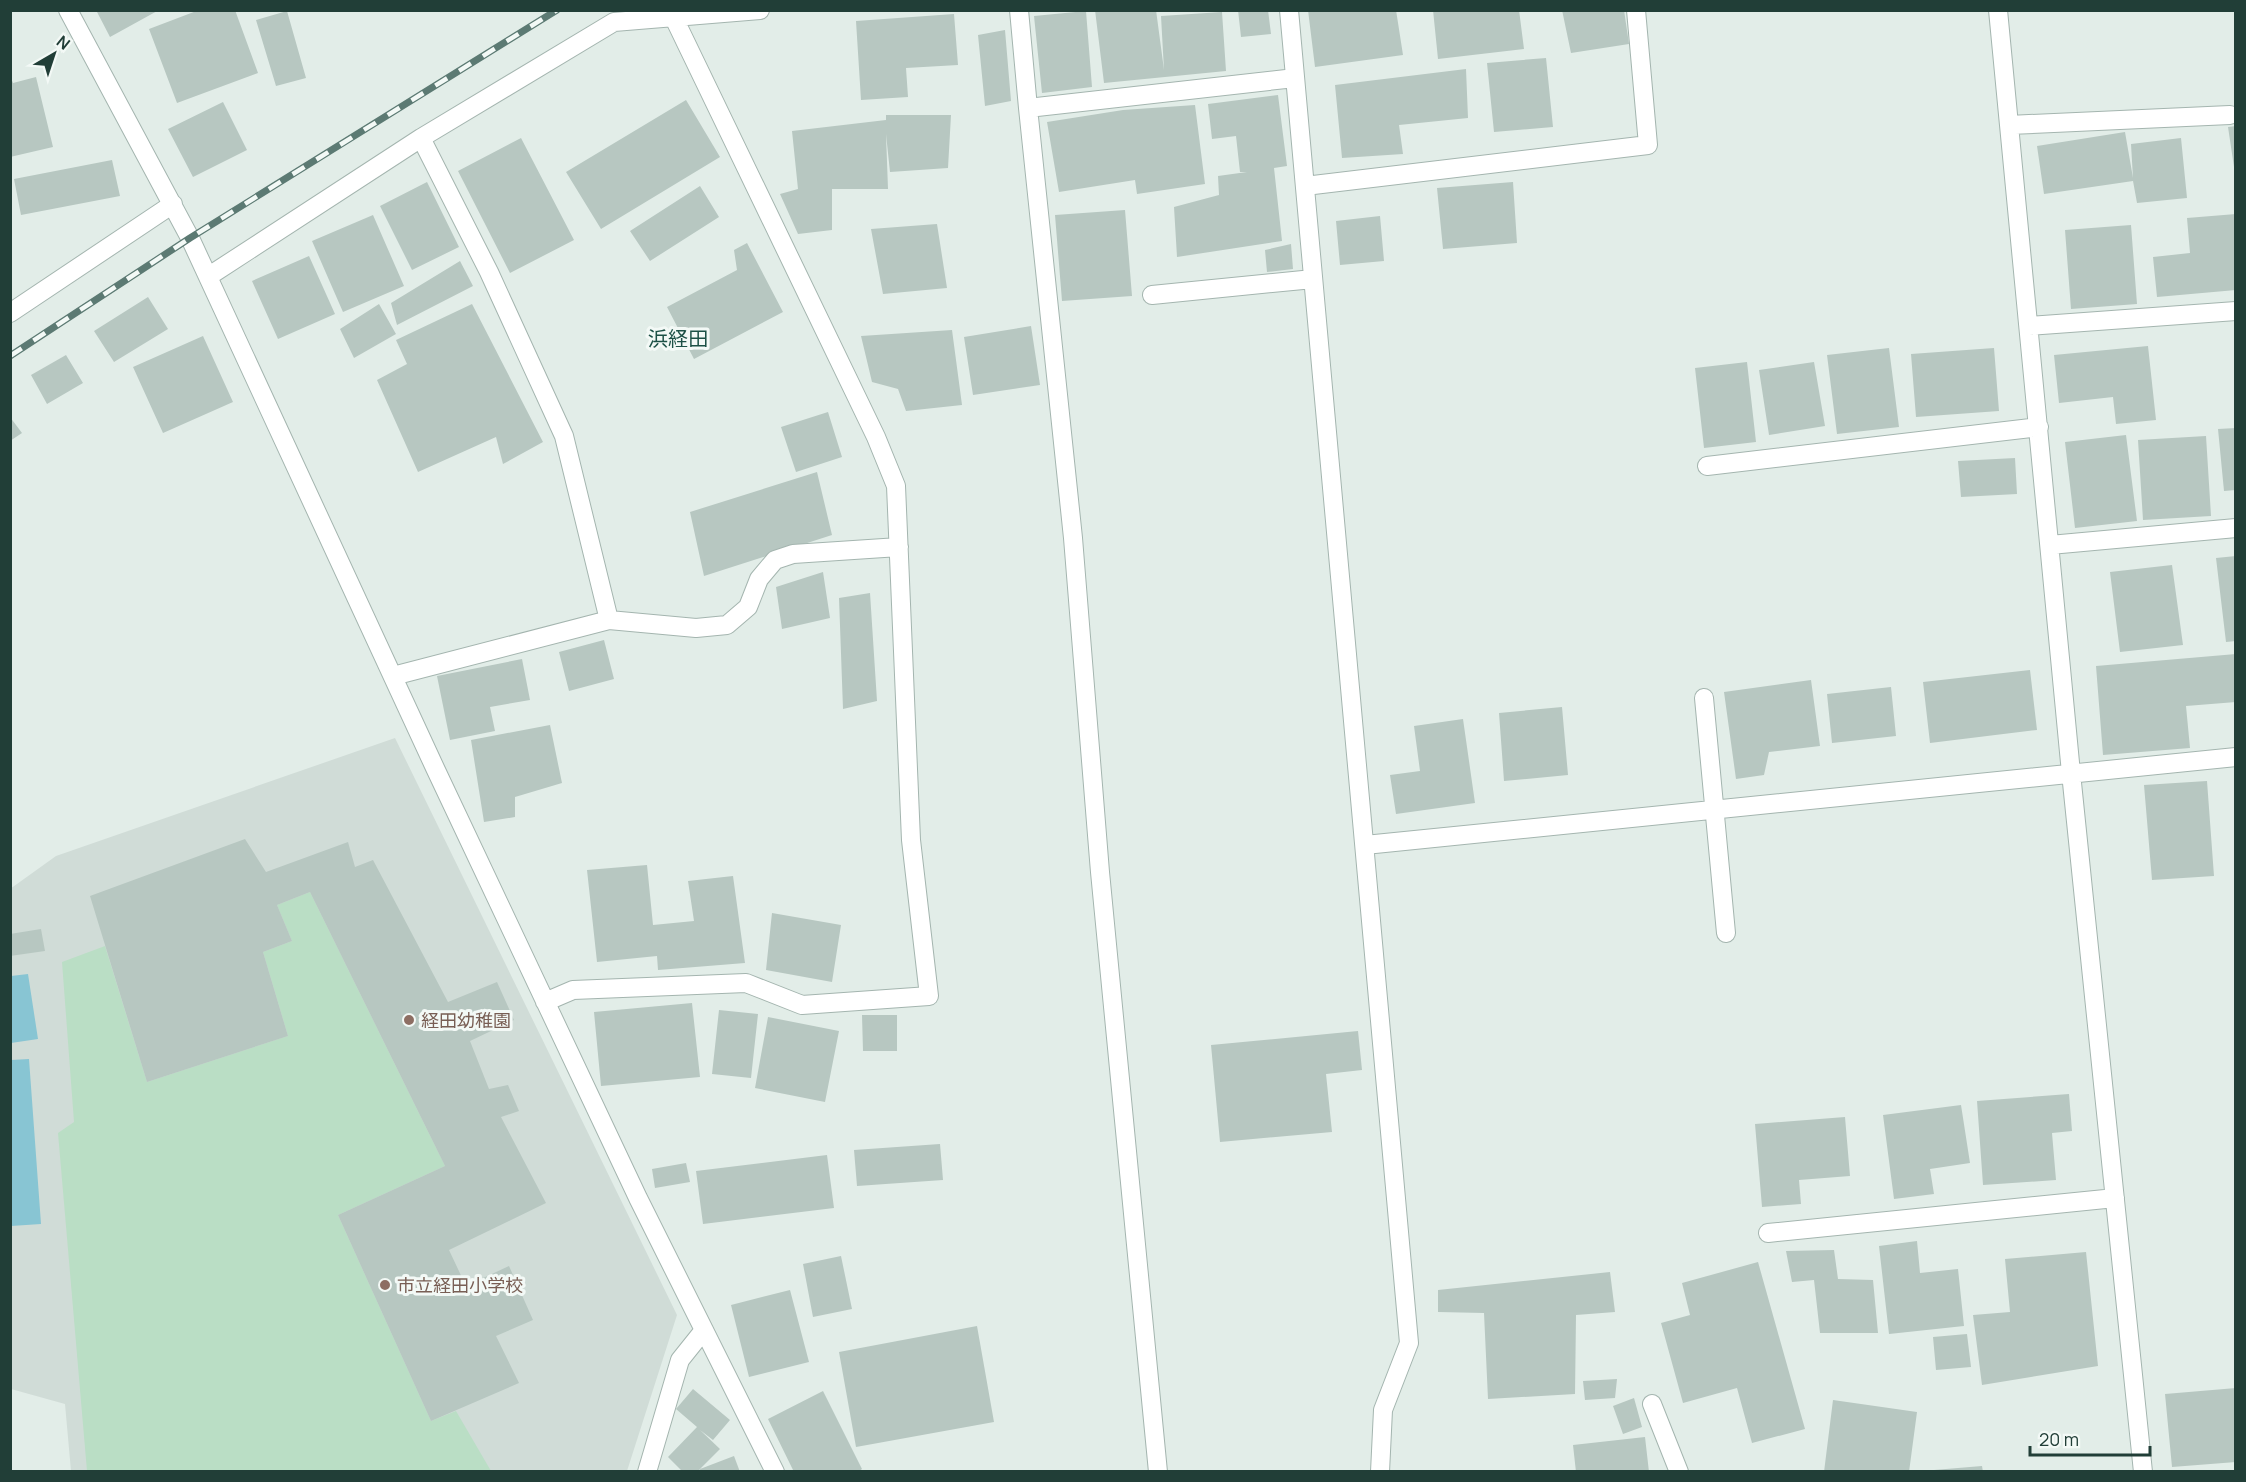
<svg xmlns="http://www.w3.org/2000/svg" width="2246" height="1482" font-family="Manrope,'Noto Sans JP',sans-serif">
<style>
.built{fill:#d0dcd7}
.green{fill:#badec5}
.water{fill:#88c5d3}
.building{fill:#b7c7c1}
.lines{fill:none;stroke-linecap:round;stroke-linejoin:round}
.minor-casing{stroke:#a4b5af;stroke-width:20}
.minor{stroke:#fff;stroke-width:18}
.rail-casing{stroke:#5c7a73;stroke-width:7}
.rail{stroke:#f3f9f6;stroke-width:4.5;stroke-dasharray:14;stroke-linecap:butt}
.education-dot{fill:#8d6e63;stroke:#f3f9f6;stroke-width:2}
.labels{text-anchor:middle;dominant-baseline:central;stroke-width:6;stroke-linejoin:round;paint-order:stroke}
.education-label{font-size:18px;fill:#785e54;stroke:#f3f9f6;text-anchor:start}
.neighbourhood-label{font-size:20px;fill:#1d5146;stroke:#f3f9f6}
</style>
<rect width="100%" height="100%" fill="#e2ede8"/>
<path class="built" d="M395 738 677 1315 627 1471H71L65 1404 11 1389 10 889 56 856Z"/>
<path class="green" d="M310 892 445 1166 338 1215 431 1421 456 1411 491 1471H87L58 1133 74 1122 62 962 105 946 147 1082 288 1036 263 952 292 941 277 905Z"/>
<path class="water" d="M28 974 38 1039 11 1043V976Z
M29 1059 41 1224 11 1226V1060Z"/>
<path class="building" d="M96 10H159L110 37Z
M199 10H235L258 73 177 103 149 29Z
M1095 10H1156L1164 70 1161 16 1222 12 1226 71 1104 83Z
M1238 10H1268L1271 34 1241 37Z
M1308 10H1396L1403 55 1315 67Z
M1433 10H1519L1524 49 1438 59Z
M1562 10H1624L1629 44 1571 53Z
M287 11 306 78 276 86 256 20Z
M1086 11 1092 87 1042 93 1034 16Z
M954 14 958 65 906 68 908 97 861 100 856 21Z
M1005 30 1011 101 985 106 978 35Z
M1546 58 1553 127 1494 132 1487 63Z
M1466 69 1468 118 1399 125 1403 154 1342 158 1335 85Z
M10 76 13 83 36 77 53 147 10 157Z
M1278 95 1287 166 1274 168 1282 241 1177 257 1174 207 1219 195 1218 176 1247 172H1240L1236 136 1212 139 1208 104Z
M686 100 720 157 601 229 566 172Z
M223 102 247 150 193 177 168 129Z
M1195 105 1205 184 1137 194 1135 180 1059 192 1047 122 1123 110Z
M886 115H951L948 168 890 172 886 134 888 189H832V230L798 234 780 194 798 189 792 131 886 120Z
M2236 126V167H2234L2228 127Z
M2125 132 2133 178 2131 144 2181 138 2187 198 2137 203 2133 181 2044 194 2037 146Z
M521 138 574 240 510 273 458 171Z
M112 160 120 196 21 215 14 179Z
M427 182 459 247 412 270 380 206Z
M1513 182 1517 243 1443 249 1437 188Z
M700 186 719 217 650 261 630 231Z
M1125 210 1132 296 1062 301 1055 215Z
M2236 214V290L2157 297 2153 257 2190 253 2187 218Z
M373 215 404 286 343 312 312 241Z
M1380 216 1384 261 1340 265 1336 221Z
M937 224 947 288 883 294 871 229Z
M2131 225 2137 304 2071 309 2065 230Z
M747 243 783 312 694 359 667 307 737 270 734 250Z
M1291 244 1293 269 1267 272 1265 250Z
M309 256 335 314 278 339 252 281Z
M460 261 473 286 397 325 391 303Z
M148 297 168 329 114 362 94 331Z
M379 304 396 334 354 358 340 329Z
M472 304 543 442 503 464 496 437 418 472 377 380 407 364 396 340Z
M1031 326 1040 385 973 395 964 337Z
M952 330 962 405 906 411 898 389 872 382 861 336Z
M203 336 233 402 163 433 133 367Z
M2148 346 2156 420 2116 424 2113 397 2059 403 2054 355Z
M1889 348 1899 427 1837 434 1827 355Z
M1994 348 1999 411 1916 417 1911 354Z
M66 355 83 383 47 404 31 375Z
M1747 362 1756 442 1704 448 1695 368Z
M1814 362 1825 426 1769 435 1759 370Z
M828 412 842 457 796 472 781 427Z
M10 417 22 433 10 441Z
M2236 428V490L2224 491 2218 429Z
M2126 435 2137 521 2075 528 2065 442Z
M2206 436 2211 516 2143 520 2138 440Z
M2015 458 2017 494 1961 497 1958 461Z
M817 472 832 535 704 576 690 512Z
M2236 556V641L2226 642 2216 558Z
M2172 565 2183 645 2120 652 2110 572Z
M823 572 830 618 782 629 776 587Z
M870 593 877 701 843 709 839 598Z
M604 640 614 679 569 691 559 652Z
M2236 654V702L2186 706 2190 748 2103 755 2096 666Z
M522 659 530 700 490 707 495 731 450 740 437 676Z
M2030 670 2037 730 1930 743 1923 682Z
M1811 680 1820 746 1769 752 1764 775 1736 779 1724 692Z
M1891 687 1896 736 1832 743 1827 694Z
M1562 707 1568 775 1504 781 1499 713Z
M1463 719 1475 803 1396 814 1390 775 1420 771 1414 726Z
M550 725 562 783 515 797V817L484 822 471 740Z
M2207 781 2214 876 2152 880 2144 785Z
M245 839 266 872 348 842 355 867 373 860 448 1002 497 982 514 1020 470 1041 489 1089 508 1085 519 1111 501 1117 546 1203 449 1250 466 1286 509 1266 533 1320 496 1336 519 1383 431 1421 338 1215 445 1166 310 892 277 905 292 941 263 952 288 1036 147 1082 90 896Z
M647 865 653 925 694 921 688 881 733 876 745 963 658 970 657 956 597 962 587 870Z
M772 913 841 925 832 982 766 970Z
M41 929 45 951 10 956V934Z
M692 1003 700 1077 601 1086 594 1012Z
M719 1010 758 1014 751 1078 712 1074Z
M862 1015H897V1051H863Z
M768 1017 839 1031 825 1102 755 1088Z
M1358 1031 1362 1070 1326 1074 1332 1132 1220 1142 1211 1045Z
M2069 1094 2072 1131 2052 1133 2056 1180 1983 1185 1977 1101Z
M1961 1105 1970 1163 1930 1169 1934 1194 1894 1199 1883 1115Z
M1845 1117 1850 1176 1799 1180 1801 1204 1762 1207 1755 1124Z
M940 1144 943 1180 857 1186 854 1150Z
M827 1155 834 1208 703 1224 696 1171Z
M686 1163 690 1182 655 1188 652 1169Z
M1917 1241 1920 1273 1958 1269 1964 1326 1889 1334 1879 1246Z
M1834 1250 1838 1279 1873 1280 1878 1333H1820L1814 1280 1792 1282 1786 1251Z
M2086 1252 2098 1366 1982 1385 1973 1315 2010 1312 2005 1259Z
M841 1256 852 1309 813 1317 803 1264Z
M1758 1262 1805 1429 1752 1443 1737 1388 1683 1403 1661 1323 1690 1315 1682 1283Z
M1610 1272 1615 1312 1576 1315 1575 1394 1488 1399 1484 1313 1438 1312V1290Z
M790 1290 809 1362 749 1377 731 1305Z
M977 1326 994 1422 856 1447 839 1352Z
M1967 1334 1971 1367 1936 1370 1933 1337Z
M1617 1379 1615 1398 1585 1400 1583 1381Z
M2236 1388V1462L2172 1467 2165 1394Z
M693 1389 730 1420 713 1440 700 1430 720 1449 700 1469 734 1456 740 1472H701L700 1469 698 1472H683L668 1457 697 1427 676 1409Z
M823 1391 862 1469 858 1472H794L768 1419Z
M1634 1398 1642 1427 1623 1434 1613 1406Z
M1833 1400 1917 1412 1909 1472H1824Z
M1645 1437 1649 1472H1576L1573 1445Z
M1982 1466 1983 1472H1935L1934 1470Z"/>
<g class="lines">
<defs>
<path id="minor" d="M68 10 190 238 435 768 638 1198 775 1472
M1019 10 1028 108 1295 78
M1289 10 1409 1343 1383 1410 1380 1472
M1998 10 2071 773 2143 1472
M1028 108 1073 538 1100 872 1158 1472
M2009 125 2230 115
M421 138 489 272 564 436 609 620
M1305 186 1648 145 1636 10
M209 276 421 138 614 22 760 10
M1152 295 1313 279
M10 313 173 204
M2029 326 2236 311
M1707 466 2039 427
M2050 545 2236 528
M393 676 609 620 696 628 727 625 748 607 759 579 775 560 793 554 899 547
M1704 698 1726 933
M1365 845 2236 757
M545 1002 573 990 746 983 802 1005 929 996 911 840 896 486 876 437 674 18
M1768 1233 2115 1198
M1652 1404 1679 1472
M647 1472 680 1360 704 1330"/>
</defs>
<use href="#minor" class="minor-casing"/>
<use href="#minor" class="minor"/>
<defs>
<path id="rail" d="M10 356 190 238 557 10"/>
</defs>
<use href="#rail" class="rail-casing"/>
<use href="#rail" class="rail"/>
</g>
<g class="education-dot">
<circle cx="409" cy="1020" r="6"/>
<circle cx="385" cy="1285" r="6"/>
</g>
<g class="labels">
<g class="education-label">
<text x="421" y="1020">経田幼稚園</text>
<text x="397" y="1285">市立経田小学校</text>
</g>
<g class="neighbourhood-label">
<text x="678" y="338">浜経田</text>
</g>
</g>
<rect width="2246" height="1482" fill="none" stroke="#213e37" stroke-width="24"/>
<g transform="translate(54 54) rotate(39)" stroke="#f3f9f6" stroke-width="4.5" paint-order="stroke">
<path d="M0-4.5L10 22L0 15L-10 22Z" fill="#213e37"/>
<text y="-9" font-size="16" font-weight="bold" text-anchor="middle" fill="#213e37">N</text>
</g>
<path d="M2030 1446v9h120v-9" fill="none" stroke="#213e37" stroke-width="3"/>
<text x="2039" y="1446" font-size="18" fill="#213e37" stroke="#f3f9f6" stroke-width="4.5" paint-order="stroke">20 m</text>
</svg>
